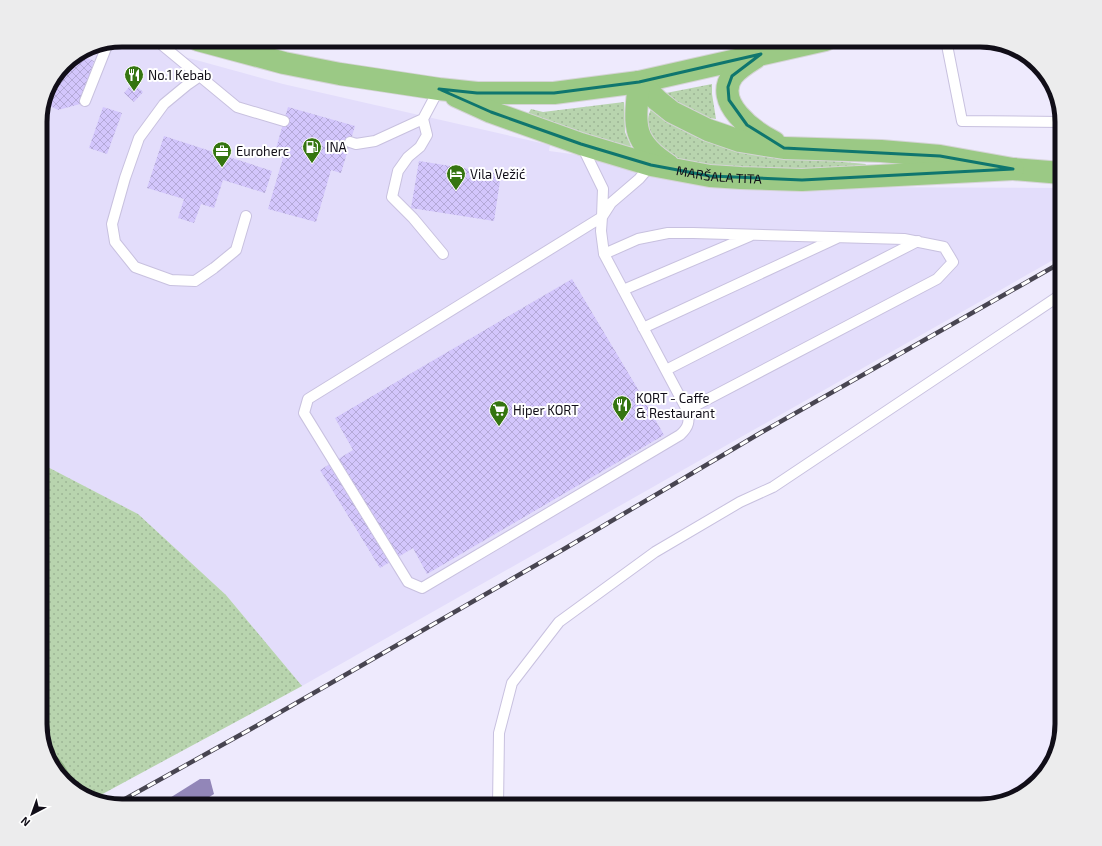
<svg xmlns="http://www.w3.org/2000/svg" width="1102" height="846" font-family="'Exo 2',sans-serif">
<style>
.built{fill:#e3ddfb}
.grass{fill:url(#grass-dots)}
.forest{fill:url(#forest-crowns)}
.water{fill:#9286b8}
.building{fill:url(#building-cross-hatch)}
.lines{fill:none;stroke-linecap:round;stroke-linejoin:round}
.lane-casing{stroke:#c8c1df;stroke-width:12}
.primary-casing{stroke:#d4d4d5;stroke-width:24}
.lane{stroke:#fff;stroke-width:10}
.primary{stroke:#9bc985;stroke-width:22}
.rail-casing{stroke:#484551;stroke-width:4.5}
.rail{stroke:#fff;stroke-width:3;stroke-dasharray:9;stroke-linecap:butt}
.marked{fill:none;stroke:#0f766e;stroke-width:3;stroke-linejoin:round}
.labels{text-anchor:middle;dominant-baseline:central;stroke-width:4;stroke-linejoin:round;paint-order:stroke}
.poi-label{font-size:13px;fill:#110e18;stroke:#fff;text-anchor:start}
.street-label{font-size:13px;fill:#110e18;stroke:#fff}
.rim{fill:none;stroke:#110e18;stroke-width:5}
</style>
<defs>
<pattern id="grass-dots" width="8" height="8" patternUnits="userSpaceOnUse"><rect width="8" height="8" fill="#b8d4ae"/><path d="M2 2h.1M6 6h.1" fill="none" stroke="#9db595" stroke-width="1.8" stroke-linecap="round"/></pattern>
<pattern id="forest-crowns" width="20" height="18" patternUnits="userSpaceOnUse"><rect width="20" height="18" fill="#93b587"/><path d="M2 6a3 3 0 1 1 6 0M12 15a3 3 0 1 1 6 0" fill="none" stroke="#7e9a74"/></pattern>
<pattern id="building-cross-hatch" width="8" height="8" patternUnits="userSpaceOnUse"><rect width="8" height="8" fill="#d3c6fc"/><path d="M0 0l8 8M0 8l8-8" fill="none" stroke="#b4a9d7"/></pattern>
</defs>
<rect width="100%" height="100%" fill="#eeeafd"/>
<path class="built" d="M122 40H155L156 49 283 84 550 145 549 151 823 187 1062 188V255L302 686 226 595 138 514 40 463V117L48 86 68 61 91 46Z"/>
<path class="grass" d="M712 84V94L716 119 703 117 675 106 666 93Z
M624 102 625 132 631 146 628 150 528 114 531 109 543 112Z
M651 109 788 157 866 164 863 169C832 171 802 170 771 169 751 168 726 169 707 167 678 162 635 145 651 109Z
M40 463 138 514 226 595 302 686 97 797 79 791 54 753 46 751 40 729Z"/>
<path class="forest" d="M46 751C64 755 69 777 79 791L72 789 49 760Z"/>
<path class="water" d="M200 779H210L214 794 195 806H157Z"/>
<path class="building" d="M78 54 94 61 80 104 58 110 44 103 48 86 68 61Z
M133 83 143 92 134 102 124 93Z
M103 107 122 113 107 154 89 148Z
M288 107 355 126 341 173 331 170 316 222 268 209 283 158 274 155Z
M164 136 272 171 265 193 223 180 214 208 201 204 194 223 178 218 184 199 147 188Z
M419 161 501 174 494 221 411 208Z
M572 279 636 386 664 435 427 574 413 548 380 568 320 470 353 450 335 418Z"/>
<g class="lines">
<defs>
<path id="lane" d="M156 40 237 107 284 121
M946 40 962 121 1062 122
M200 76 187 85 164 104 139 138 125 178 112 224 115 242 135 267 171 280 195 281 214 268 236 250 246 216
M85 101 108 43
M423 119 427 135 420 147 408 157 398 171 392 197 413 218 443 254
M350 142 356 144 375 141 423 119 439 89
M582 146 603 189 602 217 611 203 639 179 651 165
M602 217 601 231 604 254 687 410C690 421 689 427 680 435L422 588 408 582 304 413 308 399Z
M604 254 638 239 668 233H693L904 239 944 247 953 262 937 279 687 410
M623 290 750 236
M643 328 837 238
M666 370 918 241
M498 806 499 733 512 683 559 622 655 552 740 502 773 487 1062 294"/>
<g id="primary">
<path d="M198 40 284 63 340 74 439 89 477 93H554L639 82 825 40"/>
<path d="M755 58C747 63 739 68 733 75 712 102 754 132 774 142"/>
<path d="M639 82 657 100 672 112 708 130 740 141 784 148 881 151 940 156 1013 169 1062 173"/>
<path d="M639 82C635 123 630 141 668 165"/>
<path id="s1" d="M456 96 491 112 581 144 651 165 710 176 741 178 802 180 1013 169"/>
</g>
</defs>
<use href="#lane" class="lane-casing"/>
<use href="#primary" class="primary-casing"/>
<use href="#lane" class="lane"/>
<use href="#primary" class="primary"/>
<defs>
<path id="rail" d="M116 804 258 725 564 549 762 432 1062 262"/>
</defs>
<use href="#rail" class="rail-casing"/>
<use href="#rail" class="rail"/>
</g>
<path class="marked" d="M761 54 732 76 728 87 729 100 747 125 784 148 940 156 1013 169 802 180 710 176 651 165 581 144 491 112 439 89 477 93H554L639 82Z"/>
<defs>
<symbol id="restaurant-pin" viewBox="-11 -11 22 30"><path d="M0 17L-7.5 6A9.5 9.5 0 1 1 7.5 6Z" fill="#357510" stroke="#fff"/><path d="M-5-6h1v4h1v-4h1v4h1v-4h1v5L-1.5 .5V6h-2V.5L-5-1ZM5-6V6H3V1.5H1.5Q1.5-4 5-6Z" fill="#fff"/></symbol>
<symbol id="fuel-pin" viewBox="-11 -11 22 30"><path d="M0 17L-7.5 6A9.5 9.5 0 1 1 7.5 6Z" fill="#357510" stroke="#fff"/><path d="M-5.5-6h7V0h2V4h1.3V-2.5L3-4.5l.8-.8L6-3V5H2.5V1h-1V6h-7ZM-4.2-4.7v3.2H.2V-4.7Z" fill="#fff"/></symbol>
<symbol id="office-pin" viewBox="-11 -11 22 30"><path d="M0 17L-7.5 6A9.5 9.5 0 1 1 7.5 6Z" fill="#357510" stroke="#fff"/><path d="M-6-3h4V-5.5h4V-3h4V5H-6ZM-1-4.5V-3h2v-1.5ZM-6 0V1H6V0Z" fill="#fff"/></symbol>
<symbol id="hotel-pin" viewBox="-11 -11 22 30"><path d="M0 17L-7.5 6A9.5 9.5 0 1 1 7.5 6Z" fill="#357510" stroke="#fff"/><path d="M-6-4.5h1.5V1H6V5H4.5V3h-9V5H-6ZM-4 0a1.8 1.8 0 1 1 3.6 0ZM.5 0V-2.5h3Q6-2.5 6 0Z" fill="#fff"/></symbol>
<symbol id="supermarket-pin" viewBox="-11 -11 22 30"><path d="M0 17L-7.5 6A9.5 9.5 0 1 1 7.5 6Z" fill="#357510" stroke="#fff"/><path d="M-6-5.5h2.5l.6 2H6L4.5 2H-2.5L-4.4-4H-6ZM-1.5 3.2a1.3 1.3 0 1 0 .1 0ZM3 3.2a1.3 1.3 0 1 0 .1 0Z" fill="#fff"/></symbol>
</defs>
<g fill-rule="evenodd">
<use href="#restaurant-pin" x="123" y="64" width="22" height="30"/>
<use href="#fuel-pin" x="301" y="136" width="22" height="30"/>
<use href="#office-pin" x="211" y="140" width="22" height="30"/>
<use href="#hotel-pin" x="445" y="163" width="22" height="30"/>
<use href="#restaurant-pin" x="611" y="394" width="22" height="30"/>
<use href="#supermarket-pin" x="488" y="399" width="22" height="30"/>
</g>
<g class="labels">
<g class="poi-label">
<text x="148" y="75">No.1 Kebab</text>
<text x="326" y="147">INA</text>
<text x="236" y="151">Euroherc</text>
<text x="470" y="174">Vila Vežić</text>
<text x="636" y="398">KORT - Caffe<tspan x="636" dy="15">&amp; Restaurant</tspan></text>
<text x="513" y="410">Hiper KORT</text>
</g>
<g class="street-label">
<text stroke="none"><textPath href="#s1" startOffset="276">MARŠALA TITA</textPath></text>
</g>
</g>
<path d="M0 0H1102V846H0ZM122 47H980A75 75 0 0 1 1055 122V724A75 75 0 0 1 980 799H122A75 75 0 0 1 47 724V122A75 75 0 0 1 122 47Z" fill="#ececed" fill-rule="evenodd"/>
<path class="rim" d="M122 47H980A75 75 0 0 1 1055 122V724A75 75 0 0 1 980 799H122A75 75 0 0 1 47 724V122A75 75 0 0 1 122 47Z"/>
<g transform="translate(32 814) rotate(221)" stroke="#ffffff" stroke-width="3" paint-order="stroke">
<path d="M0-3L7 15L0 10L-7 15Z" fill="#110e18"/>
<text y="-6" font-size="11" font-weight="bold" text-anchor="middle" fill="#110e18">N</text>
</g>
</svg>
